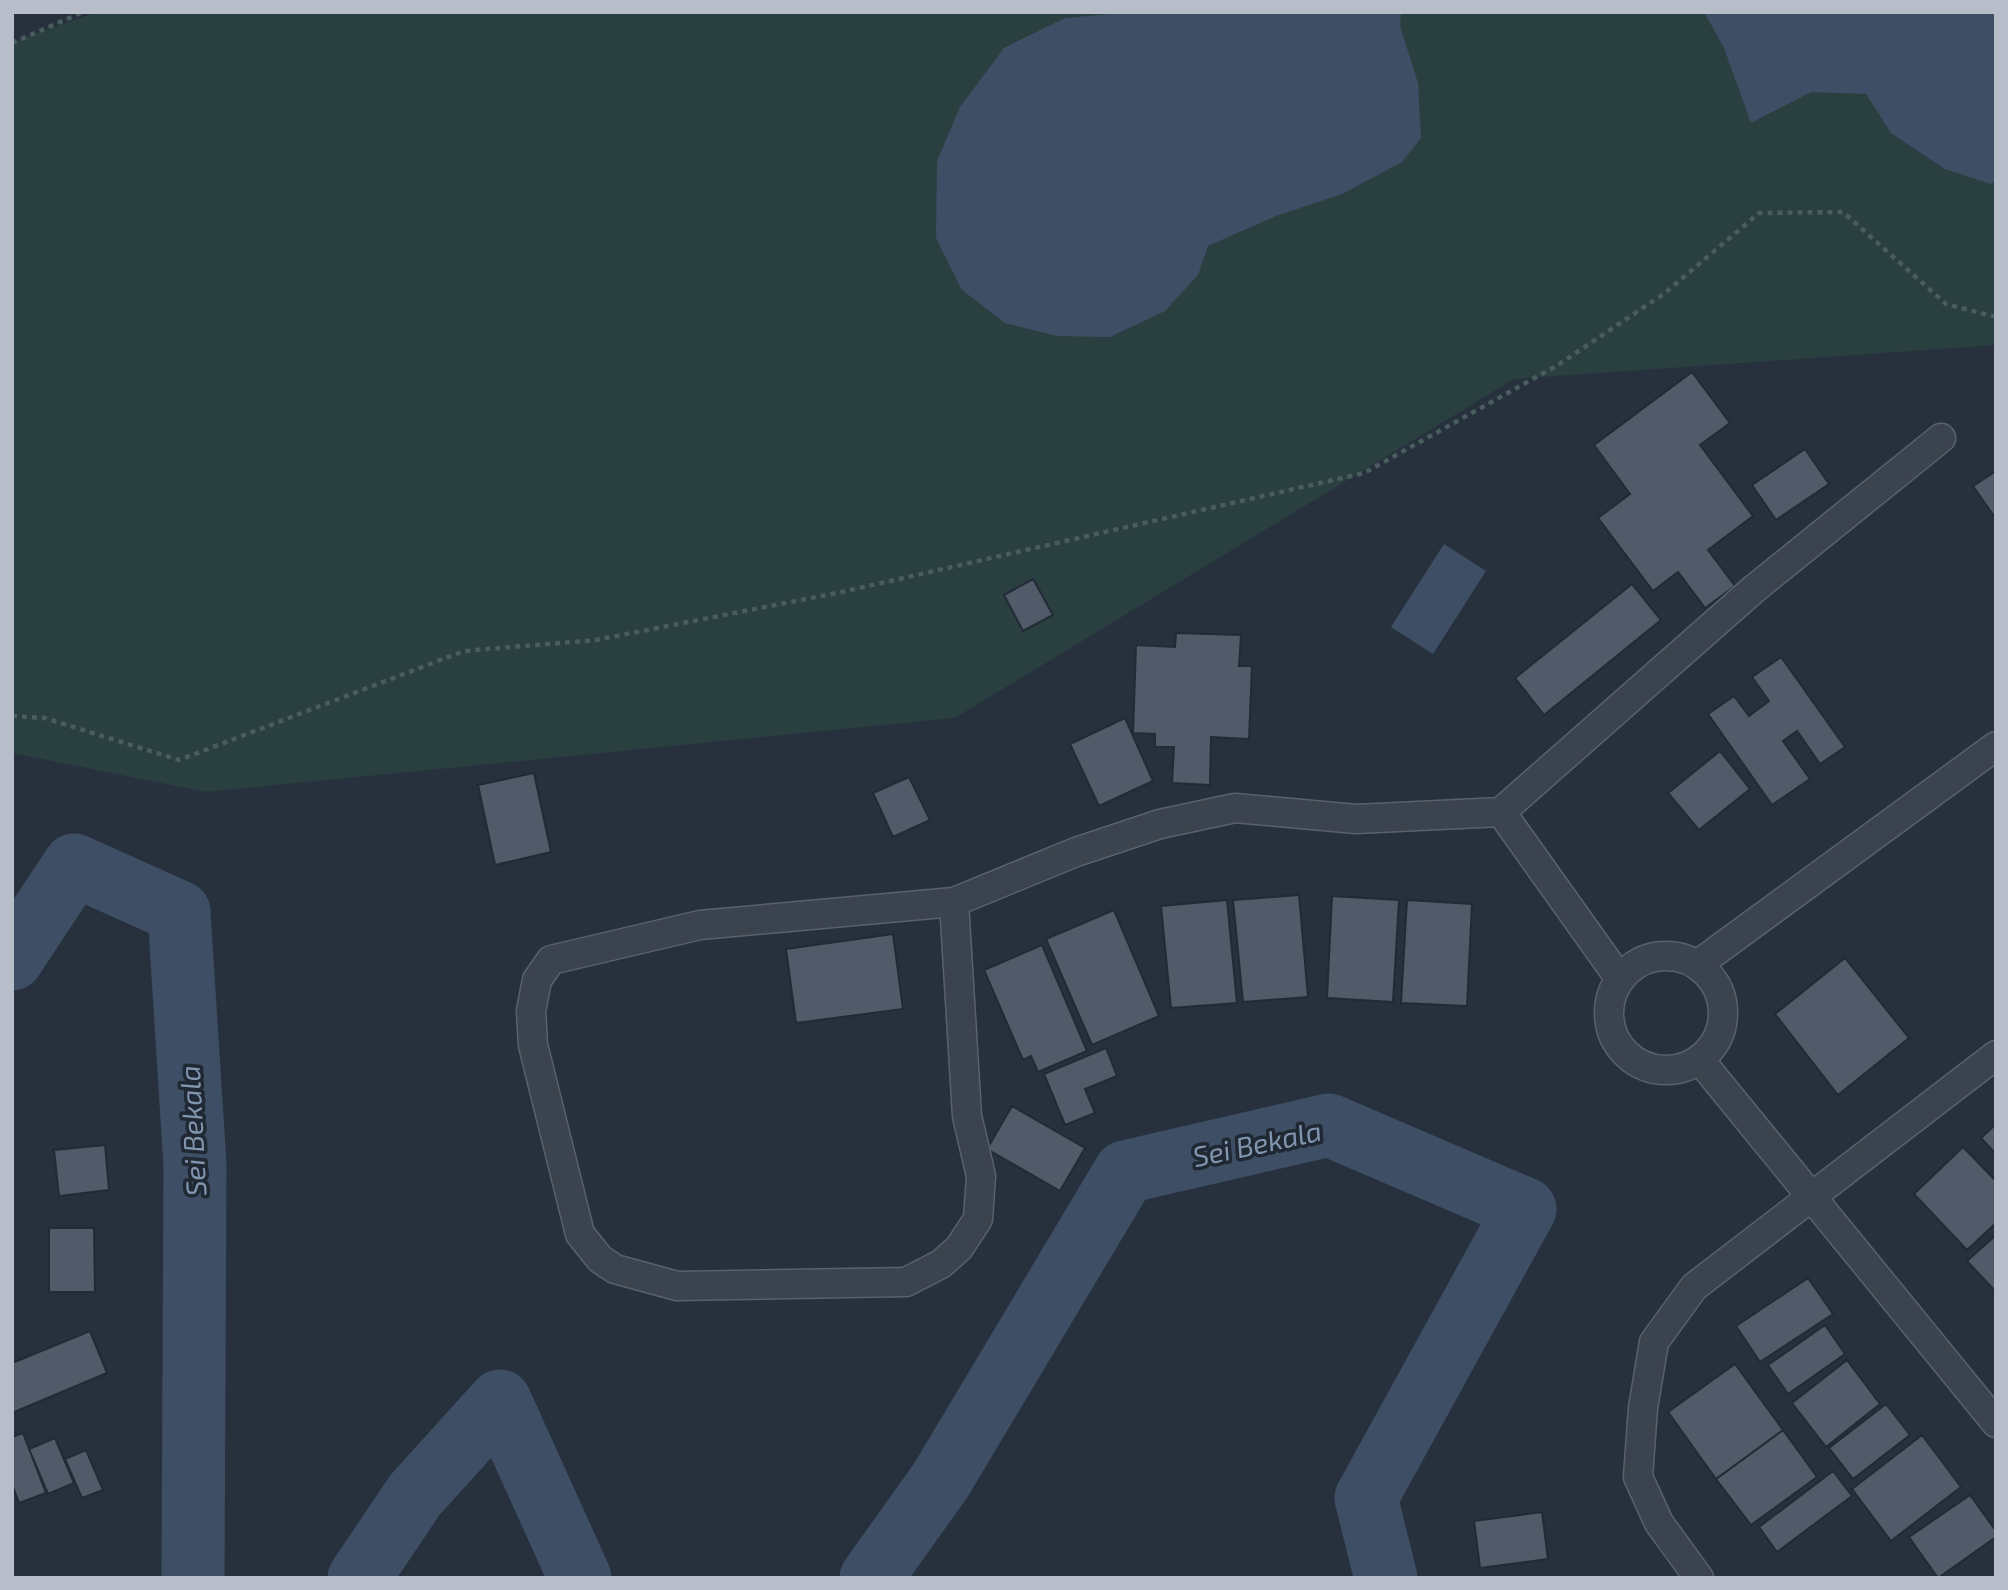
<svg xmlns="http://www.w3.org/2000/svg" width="2008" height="1590" font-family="'Exo 2',sans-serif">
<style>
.green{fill:#2a3f40}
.water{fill:#3e4f65}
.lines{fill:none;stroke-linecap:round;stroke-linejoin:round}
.river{stroke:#3e4f65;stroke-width:63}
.building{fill:#505a69;stroke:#222a35;stroke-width:2}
.street-casing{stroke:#59616c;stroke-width:31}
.path{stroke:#495c5e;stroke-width:4.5;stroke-dasharray:5 5;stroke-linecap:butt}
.street{stroke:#3b434e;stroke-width:28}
.labels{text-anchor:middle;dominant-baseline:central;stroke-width:7;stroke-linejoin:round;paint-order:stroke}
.water-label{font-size:28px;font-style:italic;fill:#8195ae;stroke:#202833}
</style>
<rect width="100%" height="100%" fill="#27313e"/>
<path class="green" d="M97 12H1996V345L1514 379 955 718 206 792 12 753V42Z"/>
<path class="water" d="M1134 12H1401L1400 26 1418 83 1421 138 1402 162 1342 194 1276 216 1208 246 1198 275 1165 311 1110 337 1057 336 1005 323 962 290 936 238 937 161 960 107 1004 48 1065 18Z
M1704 12H1996V181L1991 184 1945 169 1891 133 1866 94 1811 92 1751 123 1724 48Z
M1444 544 1486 571 1433 654 1391 627Z"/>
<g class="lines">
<path class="river" d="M12 959 74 865 179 912 195 1165 193 1578
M359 1578 415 1495 500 1401 580 1578
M871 1578 941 1480 1125 1172 1329 1125 1525 1209 1366 1498 1386 1578"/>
</g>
<path class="building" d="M1692 372 1730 423 1700 445 1753 516 1708 550 1735 586 1705 608 1678 572 1653 591 1598 518 1630 494 1594 445Z
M1805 449 1829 484 1776 520 1752 485Z
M1996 471V519L1973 486Z
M1033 579 1053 615 1023 631 1004 595Z
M1632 584 1661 620 1544 715 1515 678Z
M1176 633 1241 635 1239 666H1252L1249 739 1211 737 1210 785 1172 783 1174 747H1155V734L1133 733 1136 645 1175 647Z
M1781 657 1845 747 1820 764 1797 731 1783 741 1810 779 1772 805 1708 714 1734 696 1749 716 1769 701 1752 677Z
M1125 718 1153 781 1099 806 1070 744Z
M1720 751 1750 789 1699 830 1668 793Z
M534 773 551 852 495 865 478 785Z
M909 777 930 820 893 837 873 793Z
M1299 895 1308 997 1243 1002 1233 900Z
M1332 896 1399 900 1393 1002 1327 998Z
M1227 900 1237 1003 1171 1008 1161 906Z
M1407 900 1472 904 1467 1006 1401 1003Z
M1114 910 1159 1016 1092 1045 1046 939Z
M893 934 903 1009 796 1023 786 949Z
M1042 945 1087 1051 1038 1072 1031 1056 1023 1060 984 970Z
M1845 958 1909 1038 1838 1095 1775 1014Z
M1106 1048 1117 1076 1085 1089 1095 1113 1065 1125 1044 1074Z
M1012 1106 1085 1148 1060 1191 987 1149Z
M1996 1124V1154L1981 1138Z
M105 1145 109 1190 59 1196 54 1150Z
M1963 1147 1996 1181V1223L1967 1250 1914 1194Z
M49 1228H94L95 1292H49Z
M1996 1235V1292L1967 1261Z
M1808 1278 1833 1314 1760 1362 1736 1326Z
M1825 1325 1845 1354 1788 1394 1768 1365Z
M90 1331 107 1373 12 1413V1363Z
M1847 1360 1880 1404 1826 1447 1792 1403Z
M1735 1364 1783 1430 1716 1479 1668 1412Z
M1886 1404 1910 1435 1853 1479 1829 1448Z
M1783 1430 1817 1477 1751 1525 1716 1479Z
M23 1433 46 1493 19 1503 12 1484V1437Z
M1922 1435 1961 1487 1891 1541 1852 1489Z
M55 1438 74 1483 48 1494 29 1449Z
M86 1450 103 1490 82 1498 65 1459Z
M1833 1471 1852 1496 1777 1552 1759 1527Z
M1970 1495 1996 1531V1537L1938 1578 1909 1537Z
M1542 1512 1548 1559 1480 1568 1474 1521Z"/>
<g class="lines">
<defs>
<path id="street" d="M1501 812 1620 979
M954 902 967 1116 981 1176 978 1219 959 1248 941 1264 906 1282 677 1286 615 1269 600 1259 580 1234 533 1045 531 1011 537 980 551 960 700 925 954 902 1076 852 1160 824 1235 808 1356 819 1501 812 1754 589 1941 438
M1609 1013a57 57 0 1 1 114 0a57 57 0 1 1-114 0Z
M1697 965 1996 746
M1699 1059 1996 1423
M1699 1578 1659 1523 1638 1477 1643 1408 1654 1342 1694 1287 1996 1055"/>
</defs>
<use href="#street" class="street-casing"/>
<path class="path" d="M12 43 83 12
M12 716 45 718 179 760 464 651 596 640 842 592 1364 473 1558 365 1665 293 1759 213 1843 212 1946 304 1996 317"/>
<use href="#street" class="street"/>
</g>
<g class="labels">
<g class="water-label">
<text transform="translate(192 1131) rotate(-93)">Sei Bekala</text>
<text transform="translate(1257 1143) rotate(-12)">Sei Bekala</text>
</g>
</g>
<rect width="2008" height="1590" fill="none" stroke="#b7bec9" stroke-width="28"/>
</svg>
